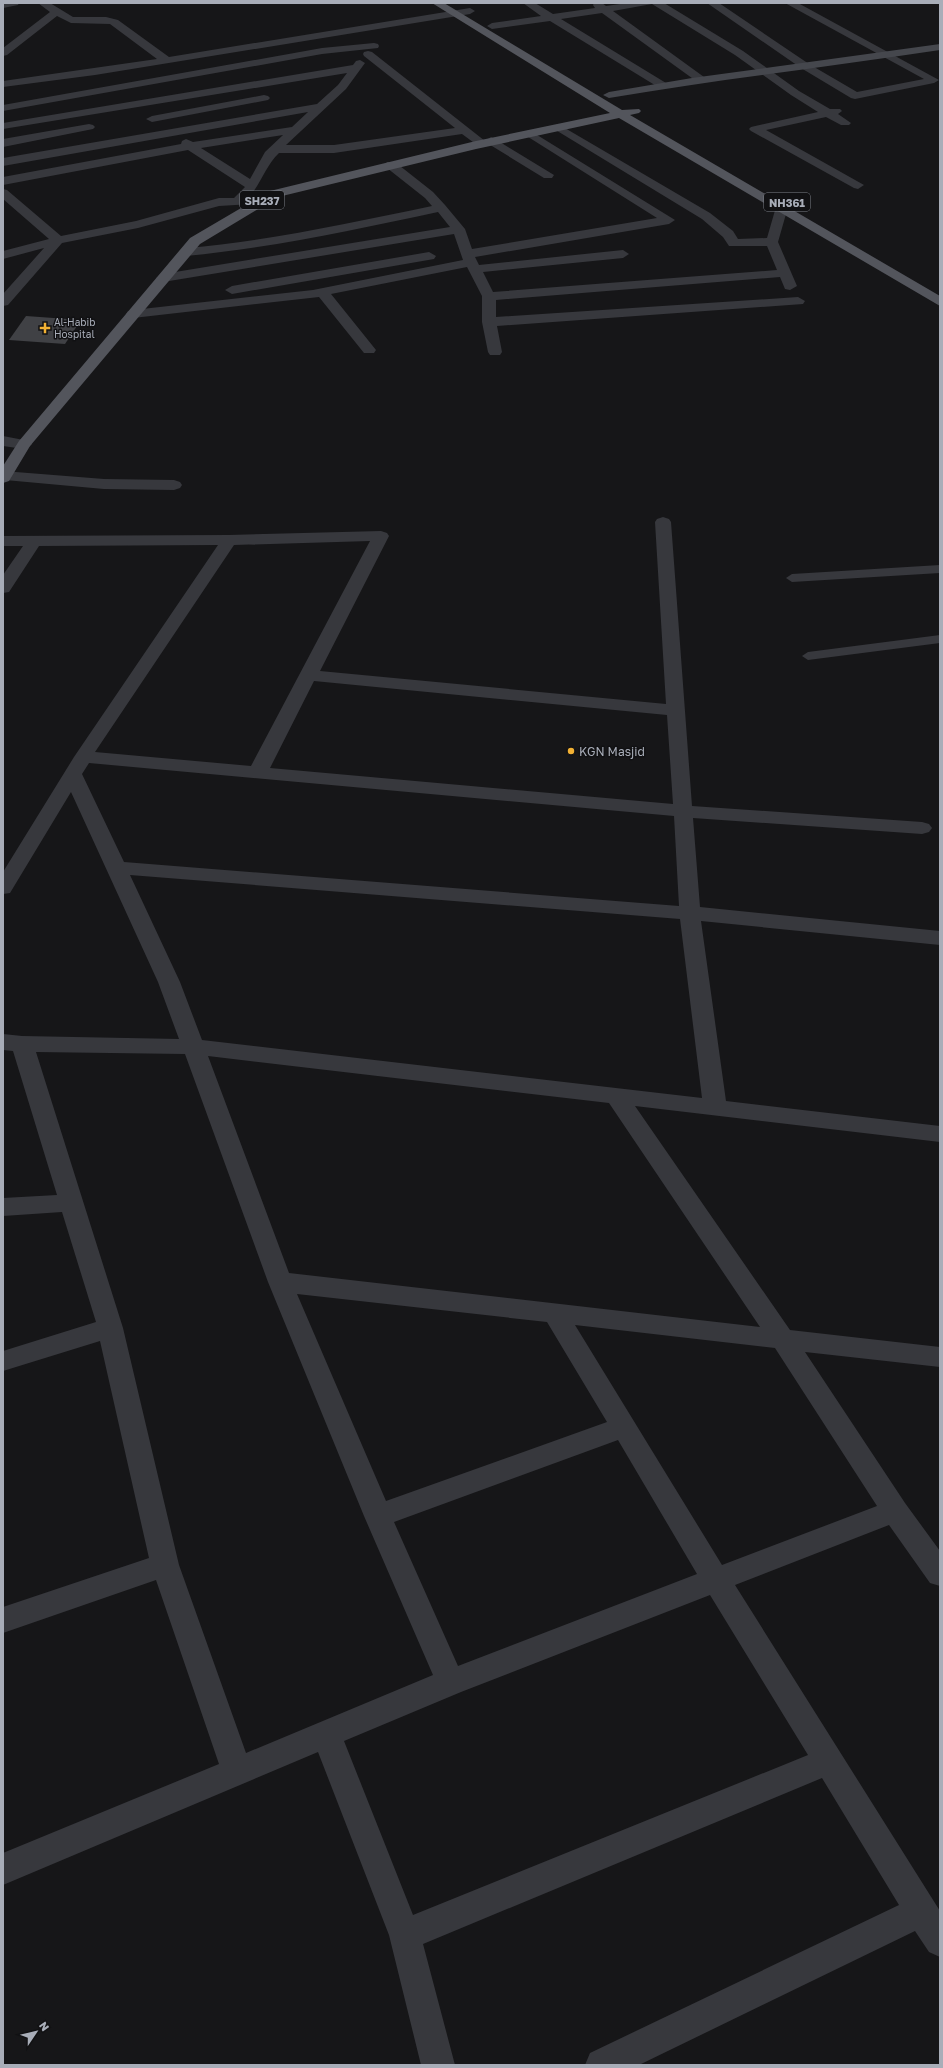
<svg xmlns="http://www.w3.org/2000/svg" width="943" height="2068" font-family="'Golos Text',sans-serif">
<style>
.building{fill:#404145}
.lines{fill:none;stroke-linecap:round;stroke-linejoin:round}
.lane{fill:#37383d;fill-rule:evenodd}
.street{fill:#37383d;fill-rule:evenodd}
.secondary{fill:#45474d;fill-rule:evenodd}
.primary{fill:#53555c;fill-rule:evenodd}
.poi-dot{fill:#f2b134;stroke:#111113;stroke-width:1.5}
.labels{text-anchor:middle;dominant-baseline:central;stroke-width:3;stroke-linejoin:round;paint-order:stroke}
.far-poi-label{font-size:10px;fill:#a8adb8;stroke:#111113;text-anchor:start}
.shield{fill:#111113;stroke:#7b7e86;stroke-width:1}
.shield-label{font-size:11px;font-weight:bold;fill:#a8adb8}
.poi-label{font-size:12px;fill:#a8adb8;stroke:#111113;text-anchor:start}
</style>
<rect width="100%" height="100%" fill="#161618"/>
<path class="building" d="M26 316 81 320 65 344 9 340Z"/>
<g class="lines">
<path class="lane" d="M940 565V573L792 582 786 578 792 574Z
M940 635V643L808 660 802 656 808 652Z"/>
<path class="street" d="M3 3H19L18 5 3 8Z
M38 3H50L73 17H106L118 20 169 57 470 8 475 11 470 14 95 75 3 87V81L157 59 110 24 71 23 57 16 7 55 3 56V48L50 12Z
M523 3H535L553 14 595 8 593 5 594 3H602L606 6 627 3H664L743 51 799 91 830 109H840L842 111 838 114 851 123 849 125H841L826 117 766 130 864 185 858 189 854 188 751 131 749 129 751 127 818 112 791 95 735 55 652 4 613 11 704 77 705 79 704 81H696L602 13 561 19 666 83 668 85 666 87H658L550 21 492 29 487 26 492 23 541 16Z
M707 3H719L809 64 857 92 924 79 785 3H798L939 80 934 83 855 99 851 98 801 68Z
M374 43 378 44 379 46 378 48 322 54 3 111V105L322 48Z
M368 51 372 52 485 141 491 137 495 139 554 175 552 178H544L487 143 481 147 477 145 462 134 334 153H279C266 165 261 184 249 197H266L268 200 266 203 219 206 138 228 62 243 8 305 3 306V294L44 248 3 259V251L49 239 3 199V189L7 190 61 236 136 221 219 198H234L245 187 188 150 3 185V177L181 144 182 141 186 139 193 142 292 127 308 112 3 166V158L317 104 338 85 347 73 3 129V123L353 65 356 61 360 60 365 63 346 89 286 145H334L455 128 364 56 363 54 364 52ZM283 135 265 152 250 179 201 148Z
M264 95 268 96 270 98 268 100 152 122 146 119 152 116Z
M89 124 93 125 95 127 93 129 3 147V139Z
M558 124 710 213 733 231 738 239 767 238 778 200 780 197H788L790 200 778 242 797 286 790 290 785 289 780 277 496 300V317L798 297 805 301 803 304 497 326 502 352 500 355H490L488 352 482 322V296L467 267 331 294 376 350 374 353H364L319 297 133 318 128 317 126 314 128 311 133 310 313 290 463 260 454 234 163 282 156 278 163 274 450 227 438 212C354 230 271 248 186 256L180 252 186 248C269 241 350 223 432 206L425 198 387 168 385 165 387 162H395L433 192 445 205 465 229 472 249 657 218 525 135 523 133 529 130 675 220 669 224 475 257 479 265 623 250 629 254 623 258 483 272 493 292 777 270 767 246H729L723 237 702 219 554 129 552 127Z
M429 252 436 256 434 259 232 294 225 290 232 286Z
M3 436 29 441 32 444 29 447 24 449 3 446Z
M3 471 104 479 174 480 180 482 182 485 180 488 174 490 104 489 5 480 3 479Z
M663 517 669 519 671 522 692 806 922 822 929 824 932 828 929 832 922 834 693 818 700 907 940 931V945L701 921 726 1101 940 1126V1142L635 1106 790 1330 940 1347V1367L805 1352 905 1503 940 1551V1586L930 1583 889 1525 735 1585 940 1911V1957L929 1952 915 1931 639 2065H585L590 2053 899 1905 822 1778 423 1944 455 2065H421L389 1935 318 1752 3 1885V1853L219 1764 156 1580 3 1633V1607L149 1558 100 1341 3 1371V1351L96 1322 62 1212 3 1216V1198L57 1195 13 1051 3 1050V1034L22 1036 179 1039 158 982 71 792 10 893 3 894V872L74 757 218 545 39 546 9 592 3 593V575L23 546H3V536L229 535 381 531 387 533 389 536 320 671 666 704 655 522 657 519ZM370 541 251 766 95 752 234 545ZM314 681 667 715 673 804 270 768ZM89 763 674 816 679 906 124 862 82 774ZM130 875 680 919 702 1098 202 1040 180 982ZM36 1052 185 1054 268 1282 364 1516 433 1675 246 1753 179 1565 123 1328ZM208 1056 609 1103 760 1327 289 1273ZM297 1294 547 1322 607 1422 386 1501ZM575 1325 775 1348 877 1506 722 1565ZM618 1440 697 1574 458 1666 394 1522ZM710 1595 808 1755 413 1915 344 1741 461 1692Z"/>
<path class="secondary" d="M940 44V50C830 67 719 79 609 98L603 95 609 92 692 78Z"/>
<path class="primary" d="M432 3H444L622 110 639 109 641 111 639 113 630 115 940 296V306L619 118 476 149 278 197 200 244 30 446 9 481 3 483V466L19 441 190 238 270 191 476 141 610 113Z"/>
</g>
<g class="poi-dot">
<path d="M43 322h4v4h4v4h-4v4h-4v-4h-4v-4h4z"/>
<circle cx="571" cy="751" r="4"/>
</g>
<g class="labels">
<g class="far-poi-label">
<text x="54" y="322">Al-Habib<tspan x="54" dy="12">Hospital</tspan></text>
</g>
<g class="shield">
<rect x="240" y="191" width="44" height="18" rx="3"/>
<rect x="764" y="193" width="46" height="18" rx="3"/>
</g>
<g class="shield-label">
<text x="262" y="200">SH237</text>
<text x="787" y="202">NH361</text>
</g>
<g class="poi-label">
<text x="579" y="751">KGN Masjid</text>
</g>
</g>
<rect width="943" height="2068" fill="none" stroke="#a8adb8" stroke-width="8"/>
<g transform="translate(36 2032) rotate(55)" stroke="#111113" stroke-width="3" paint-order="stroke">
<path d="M0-3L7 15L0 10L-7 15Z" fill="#a8adb8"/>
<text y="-6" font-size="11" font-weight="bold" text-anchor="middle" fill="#a8adb8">N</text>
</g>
</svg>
